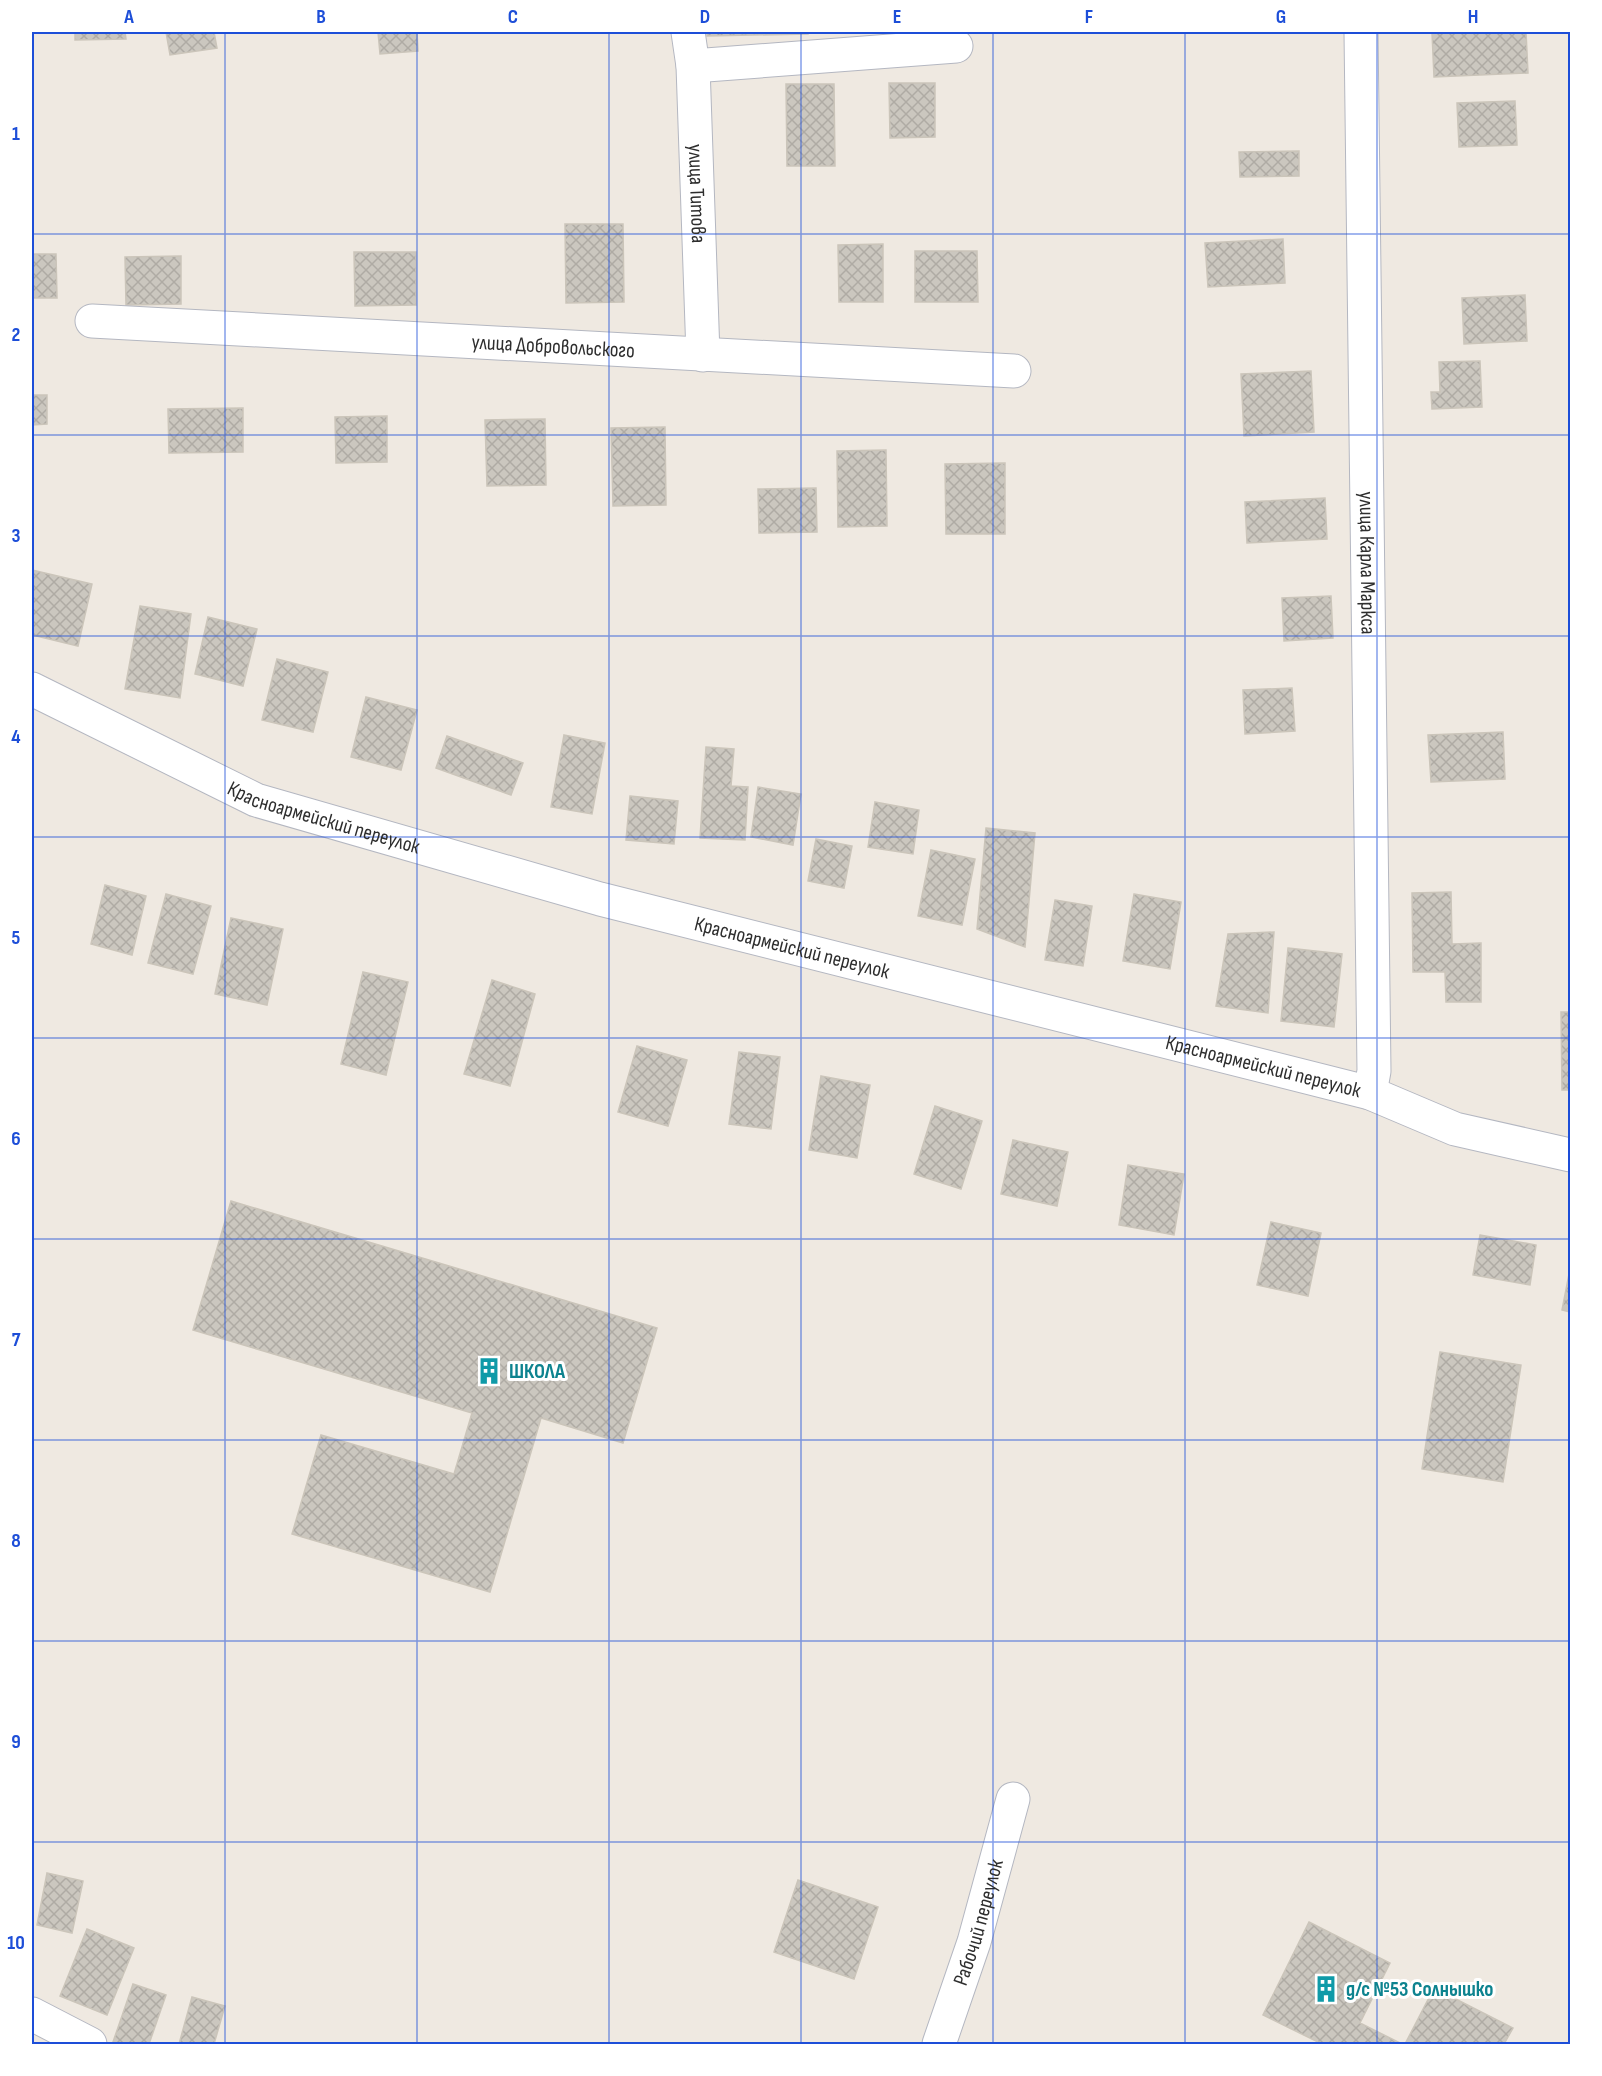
<svg xmlns="http://www.w3.org/2000/svg" width="1602" height="2076" font-family="'Sofia Sans Condensed',sans-serif">
<style>
.building{fill:url(#building-cross-hatch);stroke:#cbc5ba;stroke-width:1.5}
.lines{fill:none;stroke-linecap:round;stroke-linejoin:round}
.street-casing{stroke:#b4b7c1;stroke-width:35}
.secondary-casing{stroke:#b4b7c1;stroke-width:35}
.street{stroke:#fff;stroke-width:33}
.secondary{stroke:#fff;stroke-width:33}
.grid{fill:none;stroke:#1d4ed8;stroke-width:1.5;stroke-opacity:0.55}
.labels{text-anchor:middle;dominant-baseline:central;stroke-width:6;stroke-linejoin:round;paint-order:stroke}
.street-label{font-size:21px;fill:#2e2e2e;stroke:#fff}
.culture-label{font-size:21px;font-weight:bold;fill:#0d838f;stroke:#fff;text-anchor:start}
.neatline{fill:none;stroke:#1d4ed8;stroke-width:2}
.grid-label{font-size:20px;text-anchor:middle;font-weight:bold;fill:#1d4ed8}
</style>
<defs>
<pattern id="building-cross-hatch" width="8" height="8" patternUnits="userSpaceOnUse" patternTransform="scale(1.5)"><rect width="8" height="8" fill="#cbc7bf"/><path d="M0 0l8 8M0 8l8-8" fill="none" stroke="#afaba4"/></pattern>
</defs>
<rect width="100%" height="100%" fill="#efe9e1"/>
<path class="building" d="M75 32H125L126 39 75 40Z
M166 32H214L217 48 170 55Z
M378 32H417L418 51 380 54Z
M707 32H808V34L707 36Z
M1526 32 1528 73 1434 77 1432 33Z
M889 83H935V137L890 138Z
M786 84H834L835 166H787Z
M1515 101 1517 145 1459 147 1457 103Z
M1299 151V176L1240 177 1239 152Z
M565 224H623L624 302 566 303Z
M1283 239 1285 283 1208 287 1205 243Z
M883 244V302H839L838 245Z
M915 251H977L978 302H915Z
M354 252H416V305L355 306Z
M32 254H56L57 298H32Z
M181 256V304L126 305 125 257Z
M1525 295 1527 341 1464 344 1462 298Z
M1480 361 1482 407 1432 409 1431 392H1440L1439 362Z
M1311 371 1314 432 1244 436 1241 374Z
M32 395H47V424L32 425Z
M243 408V452L169 453 168 409Z
M387 416V462L336 463 335 417Z
M545 419 546 485 487 486 485 420Z
M665 427 666 505 613 506 611 428Z
M886 450 887 526 838 527 837 451Z
M1005 463V534H946L945 464Z
M816 488 817 532 759 533 758 489Z
M1325 498 1327 539 1247 543 1245 502Z
M32 570 92 584 78 646 32 635Z
M1331 596 1333 638 1284 641 1282 598Z
M140 606 191 614 180 698 125 689Z
M208 617 257 629 243 686 195 674Z
M277 659 328 672 313 732 262 720Z
M1292 688 1295 731 1245 734 1243 690Z
M366 697 417 710 401 770 351 757Z
M1503 732 1505 779 1431 782 1428 735Z
M564 735 605 743 592 814 551 807Z
M447 736 523 763 511 795 436 768Z
M706 747 734 749 731 786 748 787 745 840 700 838Z
M758 787 801 794 793 845 751 837Z
M630 796 678 801 674 844 626 840Z
M875 802 919 810 913 854 868 847Z
M986 828 1035 833 1025 947 977 929Z
M816 839 852 846 844 888 808 881Z
M931 850 975 859 962 925 918 916Z
M105 885 146 896 132 955 91 944Z
M1451 892 1452 944 1481 943V1002H1446L1445 972H1413L1412 893Z
M166 894 211 906 193 974 148 963Z
M1134 894 1181 902 1170 969 1123 961Z
M1055 900 1092 906 1083 966 1045 960Z
M231 918 283 929 267 1005 215 994Z
M1274 932 1268 1013 1216 1006 1228 934Z
M1288 948 1342 954 1334 1027 1281 1021Z
M363 972 408 982 386 1075 341 1064Z
M492 980 535 994 510 1086 464 1074Z
M1561 1012H1570V1090H1562Z
M637 1046 687 1060 668 1126 618 1112Z
M739 1052 780 1057 771 1129 729 1124Z
M821 1076 870 1085 857 1158 809 1150Z
M935 1106 982 1121 961 1189 914 1174Z
M1013 1140 1068 1152 1057 1206 1001 1194Z
M1128 1165 1184 1174 1174 1235 1119 1225Z
M231 1201 657 1328 623 1443 541 1418 490 1592 292 1534 321 1435 454 1474 472 1413 193 1330Z
M1271 1222 1321 1233 1308 1296 1257 1285Z
M1480 1235 1536 1245 1530 1285 1473 1275Z
M1570 1269V1312L1562 1310Z
M1440 1352 1521 1365 1503 1482 1422 1469Z
M47 1873 83 1881 72 1933 37 1925Z
M798 1880 878 1907 854 1979 774 1952Z
M1309 1922 1390 1963 1360 2023 1402 2044H1322L1263 2015Z
M87 1929 134 1948 107 2015 60 1996Z
M133 1984 166 1995 149 2044H121L113 2042Z
M1434 1988 1513 2028 1504 2044H1405Z
M192 1997 225 2006 214 2044H179Z"/>
<g class="lines">
<defs>
<g id="street">
<path id="s1" d="M688 32 693 66 703 355"/>
<path d="M693 66 956 46"/>
<path id="s2" d="M92 321 1014 371"/>
<path id="s3" d="M32 689 256 800 600 899 1370 1093 1455 1129 1570 1155"/>
<path d="M32 2014 90 2044"/>
<path id="s4" d="M939 2044 974 1942 1013 1799"/>
</g>
<g id="secondary">
<path id="s5" d="M1361 32 1374 1071 1370 1093"/>
</g>
</defs>
<use href="#street" class="street-casing"/>
<use href="#secondary" class="secondary-casing"/>
<use href="#street" class="street"/>
<use href="#secondary" class="secondary"/>
</g>
<path class="grid" d="M225 32V2044M417 32V2044M609 32V2044M801 32V2044M993 32V2044M1185 32V2044M1377 32V2044M32 234H1570M32 435H1570M32 636H1570M32 837H1570M32 1038H1570M32 1239H1570M32 1440H1570M32 1641H1570M32 1842H1570"/>
<defs>
<symbol id="building-bare" viewBox="-9 -9 18 18"><path d="M-4-6H4V6H1V3H-1V6H-4ZM-2.5-4.3h1.7v1.8h-1.7ZM.8-4.3h1.7v1.8H.8ZM-2.5-1h1.7V.8h-1.7ZM.8-1h1.7V.8H.8Z" fill="#0f9aa8" stroke="#fff" stroke-width="2.5" paint-order="stroke"/></symbol>
</defs>
<g fill-rule="evenodd">
<use href="#building-bare" x="470" y="1352" width="38" height="38"/>
<use href="#building-bare" x="1307" y="1970" width="38" height="38"/>
</g>
<g class="labels">
<g class="street-label">
<text stroke="none"><textPath href="#s1" startOffset="162">улица Титова</textPath></text>
<text stroke="none"><textPath href="#s2" startOffset="462">улица Добровольского</textPath></text>
<text stroke="none"><textPath href="#s5" startOffset="531">улица Карла Маркса</textPath></text>
<text stroke="none"><textPath href="#s3" startOffset="320">Красноармейский переулок</textPath></text>
<text stroke="none"><textPath href="#s3" startOffset="806">Красноармейский переулок</textPath></text>
<text stroke="none"><textPath href="#s3" startOffset="1292">Красноармейский переулок</textPath></text>
<text stroke="none"><textPath href="#s4" startOffset="128">Рабочий переулок</textPath></text>
</g>
<g class="culture-label">
<text x="509" y="1371">ШКОЛА</text>
<text x="1346" y="1989">д/с №53 Солнышко</text>
</g>
</g>
<rect width="1602" height="2076" fill="none" stroke="#ffffff" stroke-width="66"/>
<rect x="33" y="33" width="1536" height="2010" class="neatline"/>
<g class="grid-label">
<text x="129" y="23">A</text>
<text x="321" y="23">B</text>
<text x="513" y="23">C</text>
<text x="705" y="23">D</text>
<text x="897" y="23">E</text>
<text x="1089" y="23">F</text>
<text x="1281" y="23">G</text>
<text x="1473" y="23">H</text>
<text x="16" y="140">1</text>
<text x="16" y="341">2</text>
<text x="16" y="542">3</text>
<text x="16" y="743">4</text>
<text x="16" y="944">5</text>
<text x="16" y="1145">6</text>
<text x="16" y="1346">7</text>
<text x="16" y="1547">8</text>
<text x="16" y="1748">9</text>
<text x="16" y="1949">10</text>
</g>
</svg>
